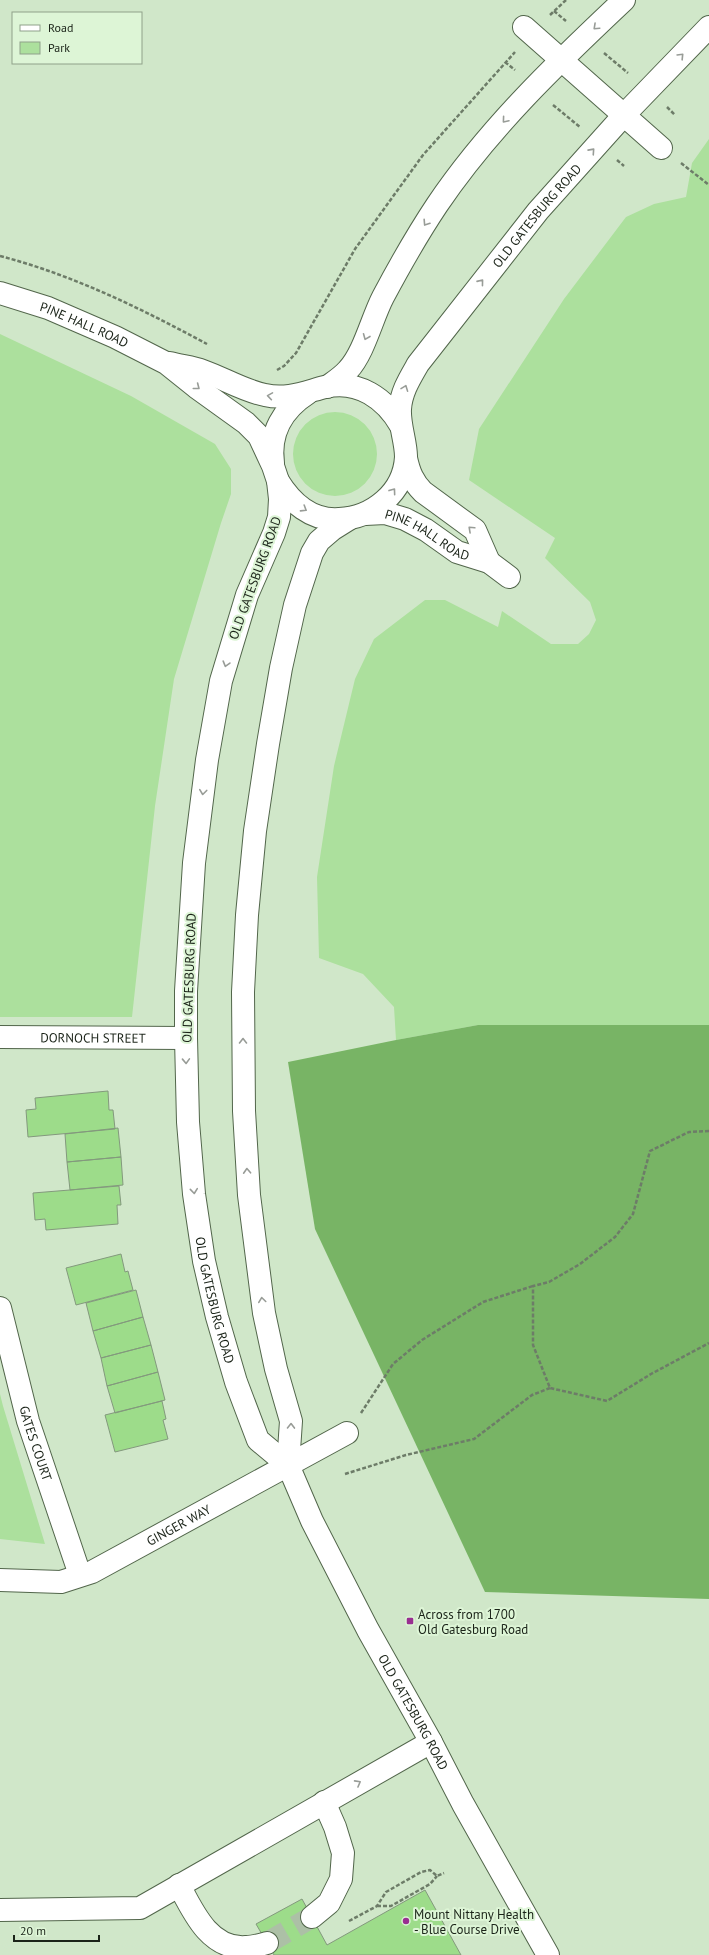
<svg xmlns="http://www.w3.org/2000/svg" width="709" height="1955" font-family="'PT Sans',sans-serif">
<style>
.green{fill:#ace09d}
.forest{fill:#78b465}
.building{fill:#9ddc8a;stroke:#83997d}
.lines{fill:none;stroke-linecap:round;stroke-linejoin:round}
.minor-tunnel{stroke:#acc0a6;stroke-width:22;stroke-dasharray:22 11;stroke-linecap:butt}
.minor-casing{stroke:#52664b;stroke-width:24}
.path{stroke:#6d7c68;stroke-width:2.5;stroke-dasharray:4 2;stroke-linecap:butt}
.minor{stroke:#fff;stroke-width:22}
.oneway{stroke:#989c97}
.poi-dot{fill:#992f91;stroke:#ddf5d6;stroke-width:1.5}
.labels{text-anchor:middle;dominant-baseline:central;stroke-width:4;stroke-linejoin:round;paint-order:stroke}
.street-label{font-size:13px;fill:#1a2318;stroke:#ddf5d6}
.poi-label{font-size:13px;fill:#1a2318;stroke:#ddf5d6;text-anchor:start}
</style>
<rect width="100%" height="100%" fill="#d0e7c9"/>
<path class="green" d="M709 139V1025H478L396 1040 394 1007 363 974 319 958 317 877 334 766 355 679 374 639 425 600H445L498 627 502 611 551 644H578L589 634 596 620 590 602 545 558 555 538 469 480 479 429 564 299 626 217 654 204 686 197 692 163Z
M0 334 131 396 215 444 231 469V494L221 523 174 679 155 806 132 1017H0Z
M293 454a42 42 0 1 1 84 0a42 42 0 1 1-84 0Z
M0 1394 3 1406 45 1544 0 1539Z"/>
<path class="forest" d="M478 1025H709V1599L485 1592 315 1229 288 1062 396 1040Z"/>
<path class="building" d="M108 1091 109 1110H113L115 1129 28 1137 26 1110 36 1109 35 1098Z
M118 1128 121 1157 67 1162 65 1134Z
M121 1157 123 1185 70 1190 67 1162Z
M119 1186 121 1205H117L118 1224 46 1230 45 1219 35 1220 33 1193Z
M121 1254 125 1272 128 1271 133 1290 76 1305 66 1268Z
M136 1290 143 1317 93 1331 86 1303Z
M143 1317 151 1345 101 1358 93 1331Z
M151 1345 158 1372 107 1386 101 1358Z
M158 1372 165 1400 115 1413 107 1386Z
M162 1401 166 1419 163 1420 168 1439 115 1452 105 1415Z
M425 1890 461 1955H274L256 1924 302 1899 327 1945Z"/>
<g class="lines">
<path class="minor-tunnel" d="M267 1943 312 1917"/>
<defs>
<g id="minor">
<path d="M524 27 661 148"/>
<path id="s1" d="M0 293 48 308 115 337 166 363 196 387 246 423 259 436 273 466 278 481 280 499 279 517 274 533 247 595 221 681 207 760 194 863 186 991V1038L188 1122 194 1194 204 1261 217 1317 236 1382 258 1440 288 1465 312 1521 368 1630 431 1742 463 1804 548 1955"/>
<path d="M170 363C180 366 192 367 203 371 223 378 244 391 265 395 287 400 305 392 325 387 358 379 386 399 401 426"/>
<path d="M327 387C334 382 342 377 348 370 364 353 372 318 383 297 400 265 417 235 437 205 489 128 557 63 624 0"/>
<path d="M406 458C409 472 413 482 423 492L475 530 489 562"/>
<path d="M273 463C269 433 283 409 308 393"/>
<path id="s2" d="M278 481C291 502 311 521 339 519 372 518 404 493 406 457 406 441 399 425 400 409 401 392 410 378 418 364L538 211 624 115 709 27"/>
<path id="s3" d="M365 514 385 513 405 519 426 530 457 552 489 562 509 577"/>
<path id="s4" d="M0 1037 186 1038"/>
<path id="s5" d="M0 1308 28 1421 80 1575"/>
<path d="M288 1465 291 1421 276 1369 264 1313 249 1195 244 1111 243 992 247 915 255 831 268 744 281 668 295 605 312 553 319 541 333 529 349 519"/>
<path id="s6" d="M0 1580 61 1582 92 1572 347 1433"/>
<path d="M179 1885C193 1912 210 1950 246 1947 253 1947 260 1945 267 1943"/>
<path d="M0 1910 140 1908 431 1742"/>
<path d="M312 1917 329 1903 341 1879 343 1853 335 1827 324 1802"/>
</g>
</defs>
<use href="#minor" class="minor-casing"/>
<path class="path" d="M554 11 566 21
M550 15 566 0
M604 53 628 73
M505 62 515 70
M553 105 580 127
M667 107 675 115
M617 160 624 166
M681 163 709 185
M0 256C73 275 140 308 207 344
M277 370 284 366 296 353 355 249 423 155 515 52
M709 1131 689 1132 650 1151 633 1214 615 1237 580 1264 549 1282 533 1286V1345L550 1388 607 1401 651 1374 709 1343
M361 1413 393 1364 422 1340 483 1302 533 1286
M345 1474 406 1455 474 1439 532 1395 550 1388
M377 1906H391L430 1884 437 1876
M349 1921 377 1906 386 1892 421 1872 430 1870 437 1876 444 1873"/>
<use href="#minor" class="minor"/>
</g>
<defs><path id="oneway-chevron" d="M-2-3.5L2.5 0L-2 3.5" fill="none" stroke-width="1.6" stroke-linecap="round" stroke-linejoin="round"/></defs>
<g class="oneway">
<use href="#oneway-chevron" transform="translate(596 27) rotate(137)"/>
<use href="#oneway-chevron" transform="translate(681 56) rotate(-46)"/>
<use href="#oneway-chevron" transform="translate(505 120) rotate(130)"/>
<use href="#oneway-chevron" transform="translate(592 151) rotate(-48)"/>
<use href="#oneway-chevron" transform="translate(426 223) rotate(123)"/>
<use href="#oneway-chevron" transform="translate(481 282) rotate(-51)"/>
<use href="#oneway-chevron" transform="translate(366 337) rotate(112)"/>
<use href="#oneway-chevron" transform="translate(197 387) rotate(38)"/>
<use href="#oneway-chevron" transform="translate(405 388) rotate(-69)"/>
<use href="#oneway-chevron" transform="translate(270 396) rotate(-171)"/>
<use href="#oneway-chevron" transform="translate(393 491) rotate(-54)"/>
<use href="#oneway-chevron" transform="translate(304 509) rotate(32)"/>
<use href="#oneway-chevron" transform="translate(471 529) rotate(-137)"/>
<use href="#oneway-chevron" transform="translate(226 664) rotate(106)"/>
<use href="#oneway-chevron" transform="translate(203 792) rotate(97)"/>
<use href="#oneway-chevron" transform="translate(243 1041) rotate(-90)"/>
<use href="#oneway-chevron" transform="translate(186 1061) rotate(88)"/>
<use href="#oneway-chevron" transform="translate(247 1171) rotate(-93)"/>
<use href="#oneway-chevron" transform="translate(194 1191) rotate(84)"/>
<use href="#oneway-chevron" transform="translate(262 1300) rotate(-98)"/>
<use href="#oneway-chevron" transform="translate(291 1426) rotate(-89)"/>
<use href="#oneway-chevron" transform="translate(358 1783) rotate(-29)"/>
</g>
<g class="poi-dot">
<rect x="406" y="1617" width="8" height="8" rx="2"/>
<circle cx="406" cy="1921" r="4"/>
</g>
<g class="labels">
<g class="street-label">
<text stroke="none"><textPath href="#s2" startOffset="463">OLD GATESBURG ROAD</textPath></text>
<text stroke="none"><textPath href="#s1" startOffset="90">PINE HALL ROAD</textPath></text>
<text stroke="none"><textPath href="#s3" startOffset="68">PINE HALL ROAD</textPath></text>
<text transform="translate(255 578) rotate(-70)">OLD GATESBURG ROAD</text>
<text transform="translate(189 978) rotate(-88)">OLD GATESBURG ROAD</text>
<text stroke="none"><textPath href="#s4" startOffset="93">DORNOCH STREET</textPath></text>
<text stroke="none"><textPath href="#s1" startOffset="1182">OLD GATESBURG ROAD</textPath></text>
<text stroke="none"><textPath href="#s5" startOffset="140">GATES COURT</textPath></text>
<text stroke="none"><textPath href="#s6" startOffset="192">GINGER WAY</textPath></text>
<text stroke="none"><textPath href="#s1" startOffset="1645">OLD GATESBURG ROAD</textPath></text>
</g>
<g class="poi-label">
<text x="418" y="1614">Across from 1700<tspan x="418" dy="15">Old Gatesburg Road</tspan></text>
<text x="414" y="1914">Mount Nittany Health<tspan x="414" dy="15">- Blue Course Drive</tspan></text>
</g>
</g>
<rect x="12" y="12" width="130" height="52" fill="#ddf5d6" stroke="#8fa18a"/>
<rect x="20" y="25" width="20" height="6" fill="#ffffff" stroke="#8fa18a"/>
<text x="48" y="32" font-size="12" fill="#1a2318">Road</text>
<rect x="20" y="42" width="20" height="12" fill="#ace09d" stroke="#8fa18a"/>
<text x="48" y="52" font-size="12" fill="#1a2318">Park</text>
<path d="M14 1935v6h85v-6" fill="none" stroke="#1a2318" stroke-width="2"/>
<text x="20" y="1935" font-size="12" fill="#1a2318" stroke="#ddf5d6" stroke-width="3" paint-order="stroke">20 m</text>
</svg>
